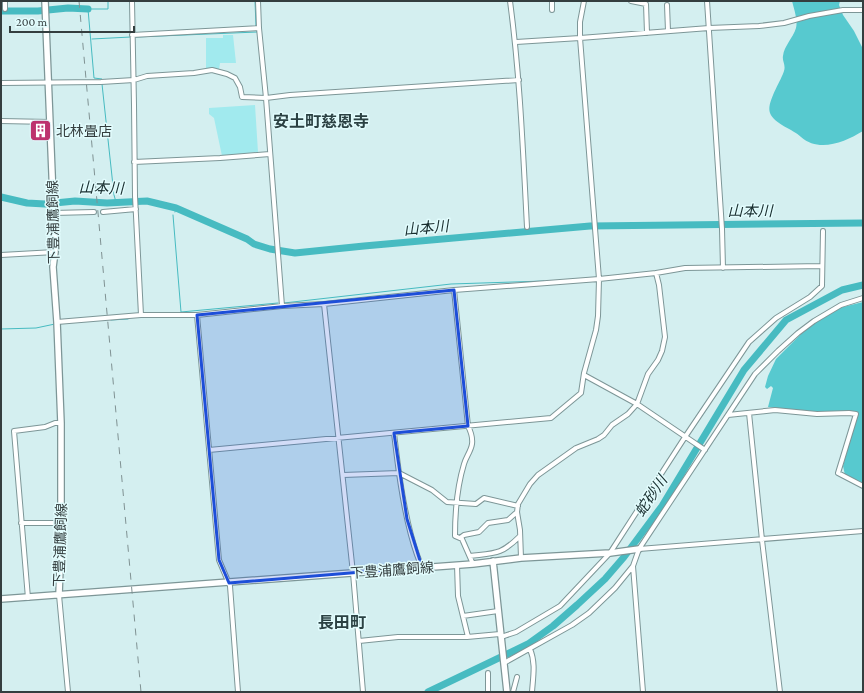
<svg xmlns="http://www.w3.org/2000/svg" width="864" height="693" font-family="'Crimson Pro','Noto Sans JP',serif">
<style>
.green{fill:#a1eaee}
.forest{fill:#57c9cf}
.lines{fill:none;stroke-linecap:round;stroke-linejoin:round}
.stream{stroke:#47bbc1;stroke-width:1}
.river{stroke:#47bbc1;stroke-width:7}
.street-casing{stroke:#7d9697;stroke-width:6}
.secondary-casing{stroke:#7d9697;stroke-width:8}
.street{stroke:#fff;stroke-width:4}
.secondary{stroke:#fff;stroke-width:5.5}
.rail{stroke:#809293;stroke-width:1;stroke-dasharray:7 7;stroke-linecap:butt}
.marked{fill:#1d4ed8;fill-opacity:0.2;stroke:#1d4ed8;stroke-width:3;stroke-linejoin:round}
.labels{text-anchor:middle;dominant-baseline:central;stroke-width:3;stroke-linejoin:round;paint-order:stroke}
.poi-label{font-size:14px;fill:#343e3f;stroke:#e2fcfd;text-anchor:start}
.street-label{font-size:14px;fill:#343e3f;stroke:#e2fcfd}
.water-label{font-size:15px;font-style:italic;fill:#192e2f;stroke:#e2fcfd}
.quarter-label{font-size:16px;font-weight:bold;fill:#2b4143;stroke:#e2fcfd}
</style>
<rect width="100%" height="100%" fill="#d4eff0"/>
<path class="green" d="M223 35H233L236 63H220L219 70H206V38H223Z
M255 105 258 152 222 156 214 118 209 114V108Z"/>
<path class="forest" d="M792 1H840L839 5 843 15 854 31 863 49V131C845 142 819 153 801 137 793 129 774 124 770 113 766 103 781 81 784 71 786 65 782 61 783 56 784 46 793 38 796 28 798 20 794 9 792 1Z
M863 302V484L845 475 843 466 856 418 854 411 818 412 768 407 773 388 771 386 767 389 765 387 768 376 776 359 814 321 839 308Z"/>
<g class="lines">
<path class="stream" d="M255 1 256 26
M136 37 257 32V31
M92 39 131 37
M102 81V79L94 78 88 9H108V1
M102 84 114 195 116 202
M175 212 176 208
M173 215 181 312 278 303
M284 303 451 284 544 281
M111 320 128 319
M1 329 36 328 55 324"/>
<path class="river" d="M1 11H38L68 8 88 9
M1 197 27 203 45 204 75 201 107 203 147 201 176 208 247 239 254 244 270 249 295 253 364 246 590 226 863 223
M428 692 528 644 553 626 577 605 605 579 624 557 662 506 744 370 786 320 842 290 863 285"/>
<defs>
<path id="street" d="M132 1 134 105 135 196 141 315
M258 1 259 28 266 98 282 306
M510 1C520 76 523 151 527 227
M631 1 646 4 647 33
M707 1 722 229 723 268
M667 5 668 31
M5 9V1
M552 10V1
M132 35 259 28
M516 42 580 38 709 28 759 26 784 23 809 16 843 10H863
M1 83 101 82 134 80 147 76 194 73 212 70 227 74 235 78 240 87 242 97 266 98 290 95 519 80
M1 121 50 122
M134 162 220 158 270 154
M103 212 136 209
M53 213 94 212
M1 255 55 252
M454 290 468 426C471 432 473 437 472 444 471 451 466 457 464 464 457 487 455 512 455 536L462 539 473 564
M324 304 353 573 363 692
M197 315 219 560 230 586 238 692
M57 322 141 315H197L282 306 324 304 454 290 599 279 656 273 685 268 822 266
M584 375 637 404 705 450
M749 413 762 540 780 692
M728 415 775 410 817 414 849 413 856 414 838 473 863 486
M394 433C398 467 402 501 411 535 414 546 417 557 422 567
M209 450 551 418 581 393 584 373 596 330 598 316 599 279 580 38V22L584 1
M343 475 399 473 432 490 447 502 476 504 484 498 518 506
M21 523H62
M460 538 464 535 479 532 488 523 508 520 517 512
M639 549 863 531
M470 556C495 553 501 555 520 536
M521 558 520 530 517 512 518 504 530 484 538 475 576 448 598 439 604 435 612 425 628 414 637 404 648 374 658 360 662 351 665 337 659 285 656 273
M457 565 458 596 468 637
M633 566 643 692
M59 595 68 692
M28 598 14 431 45 427 55 423H61
M463 616 498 611
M501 637 516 632 560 606 610 553 685 437 749 342 776 318 810 297 822 286 823 231
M359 641 398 637H467L500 634
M530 649C536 663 533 677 532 692
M504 663 572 625 589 613 615 588 633 566 639 549 755 374 778 351 798 333 814 321 841 305 863 298
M488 692V673
M513 692 517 677"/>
<path id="secondary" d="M45 1 53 198 55 252 53 267 57 322 61 423V539L59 595
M493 561 507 692
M1 599 473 564 521 558 610 553 639 549"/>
</defs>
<use href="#street" class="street-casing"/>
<use href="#secondary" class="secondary-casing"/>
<use href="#street" class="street"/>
<use href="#secondary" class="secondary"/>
<path class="rail" d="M79 1 141 692"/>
</g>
<path class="marked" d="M454 290 468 426 394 433 407 519 422 567 229 583 219 560 197 315Z"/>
<defs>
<symbol id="building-square" viewBox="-11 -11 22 22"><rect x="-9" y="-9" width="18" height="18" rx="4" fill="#bd336e" stroke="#e2fcfd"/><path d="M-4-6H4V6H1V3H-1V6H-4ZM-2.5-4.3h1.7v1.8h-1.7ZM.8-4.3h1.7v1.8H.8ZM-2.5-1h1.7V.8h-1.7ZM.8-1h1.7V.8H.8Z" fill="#fff"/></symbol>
</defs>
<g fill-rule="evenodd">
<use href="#building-square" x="28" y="118" width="25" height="25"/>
</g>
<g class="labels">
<g class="poi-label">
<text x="56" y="131">北林畳店</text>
</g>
<g class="street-label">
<text transform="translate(53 222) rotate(-91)">下豊浦鷹飼線</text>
<text transform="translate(60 545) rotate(-88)">下豊浦鷹飼線</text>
<text transform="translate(392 570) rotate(-4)">下豊浦鷹飼線</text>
</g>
<g class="water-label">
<text transform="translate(101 188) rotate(1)">山本川</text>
<text x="750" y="211">山本川</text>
<text transform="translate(426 228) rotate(-5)">山本川</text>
<text transform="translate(651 496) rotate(-56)">蛇砂川</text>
</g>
<g class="quarter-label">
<text x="321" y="121">安土町慈恩寺</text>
<text x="342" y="622">長田町</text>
</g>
</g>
<rect width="864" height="693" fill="none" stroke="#343e3f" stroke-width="4"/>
<path d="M10 26v6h124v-6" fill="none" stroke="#343e3f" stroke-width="2"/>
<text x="16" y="26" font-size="12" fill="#343e3f" stroke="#e2fcfd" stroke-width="3" paint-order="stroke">200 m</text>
</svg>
